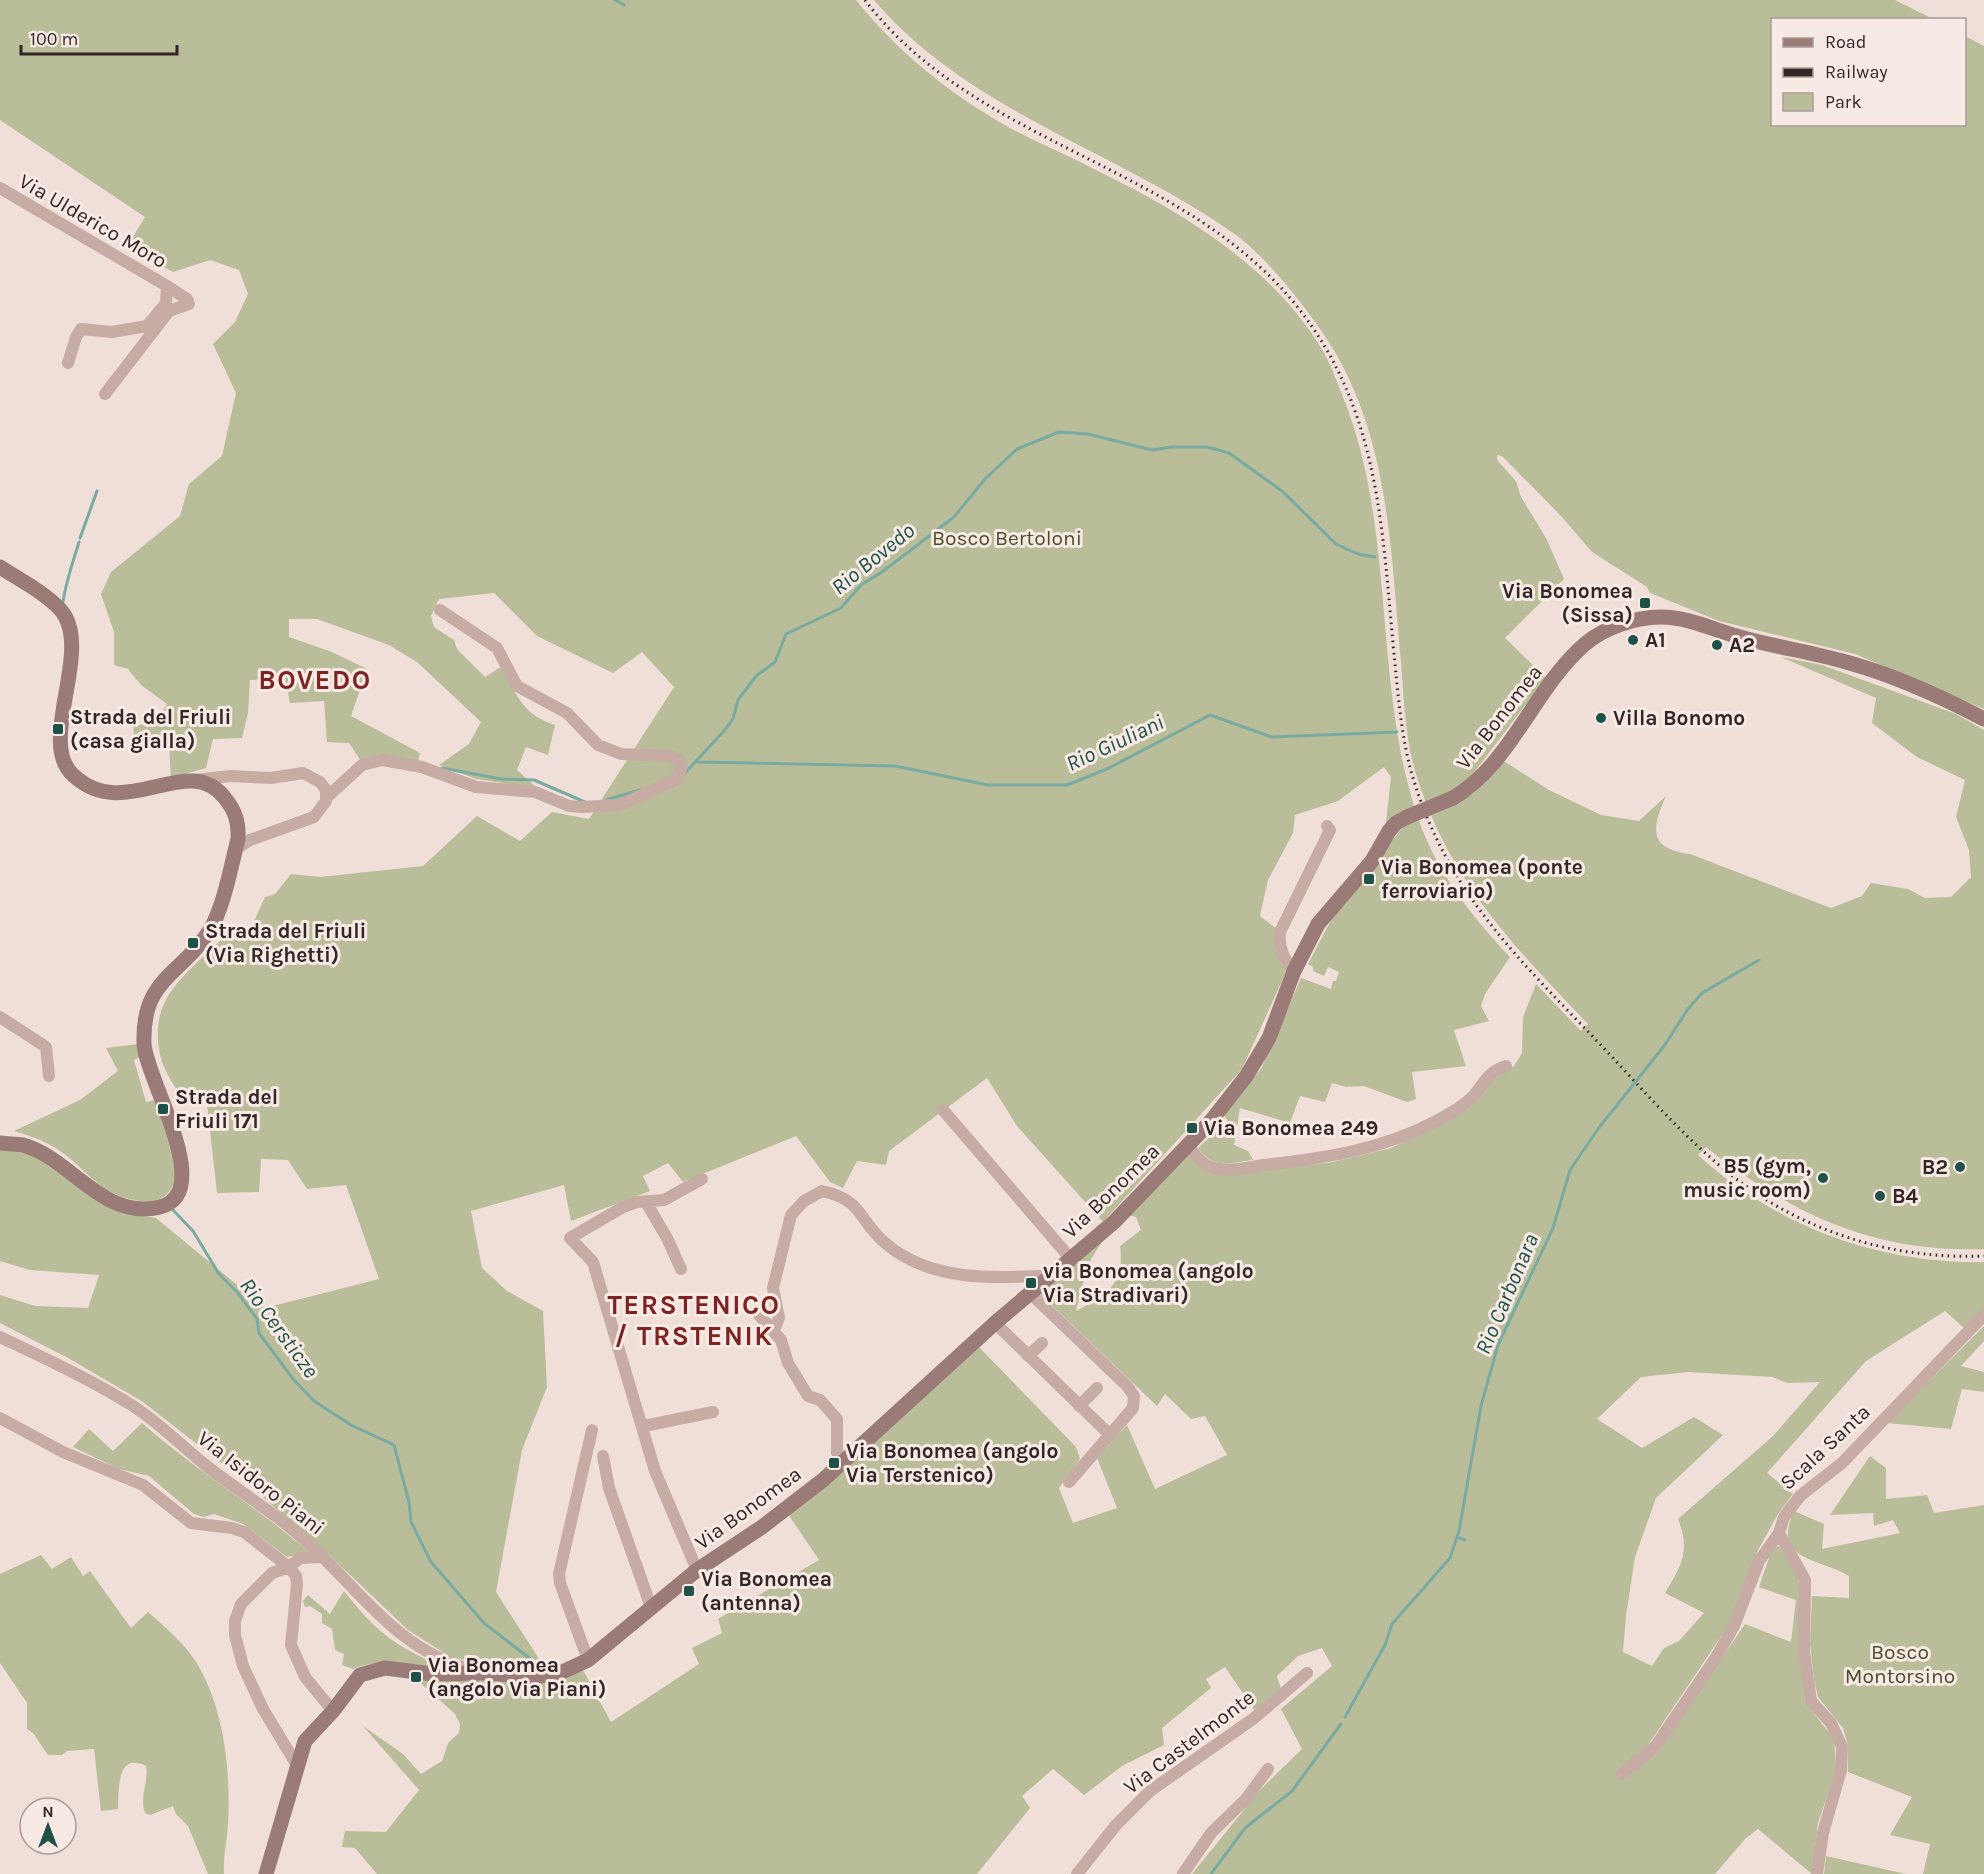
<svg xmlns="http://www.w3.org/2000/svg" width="1984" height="1874" font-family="Karla,sans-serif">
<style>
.green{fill:#babd99;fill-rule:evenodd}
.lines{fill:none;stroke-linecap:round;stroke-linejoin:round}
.stream{stroke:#79aba1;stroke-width:3}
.street{stroke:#c6aca5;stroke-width:12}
.secondary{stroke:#9a7b77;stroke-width:15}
.rail{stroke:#322726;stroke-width:3;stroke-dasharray:1.5 4.5;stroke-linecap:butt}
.secondary-bridge{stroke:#9a7b77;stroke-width:15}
.poi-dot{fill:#1e5148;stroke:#f7eae4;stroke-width:2}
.labels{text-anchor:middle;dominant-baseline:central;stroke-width:6;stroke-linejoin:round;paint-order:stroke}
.street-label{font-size:21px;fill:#322726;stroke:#f7eae4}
.park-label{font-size:21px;fill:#4b4f2b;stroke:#f7eae4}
.poi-label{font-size:21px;font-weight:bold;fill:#322726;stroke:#f7eae4;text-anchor:start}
.water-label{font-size:22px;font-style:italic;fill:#1e5148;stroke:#f7eae4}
.district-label{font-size:27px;font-weight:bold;letter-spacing:1.5px;fill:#7d2323;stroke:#f7eae4}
</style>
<rect width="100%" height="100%" fill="#efdfd8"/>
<path class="green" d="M0 0H856C897 51 946 91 1003 124 1031 140 1063 153 1092 168 1180 211 1271 264 1323 351 1331 365 1337 382 1343 397 1397 531 1372 682 1418 818 1436 871 1472 917 1510 957L1485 994 1481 1006 1489 1021 1454 1030 1466 1066 1412 1072 1416 1099 1407 1102 1364 1086 1346 1087 1332 1083 1325 1102 1300 1096 1290 1123 1240 1108 1234 1145 1248 1151 1253 1160C1228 1163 1215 1170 1198 1148L1228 1121 1223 1114 1261 1069 1301 978 1331 989 1333 981H1336L1339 972 1328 967 1324 976 1313 971V967L1308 964 1338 907 1403 827 1385 831 1391 777 1384 767 1338 801 1295 815 1293 833 1268 880 1260 916 1277 929 1274 940 1286 972 1242 1069 1103 1222 1017 1126 987 1078 889 1151 886 1165 857 1161 843 1188 830 1182 796 1136 683 1182 668 1163 643 1176 650 1191 571 1221 564 1185 471 1211 482 1268 507 1291 543 1311 547 1387 522 1450 496 1592 543 1665 514 1667 452 1658 408 1630 327 1553 243 1480 143 1402 70 1359 0 1323V1295L35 1306 88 1308 99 1275 30 1270 0 1261V1149L35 1155 126 1213 156 1218 265 1308 379 1279 346 1185 307 1189 288 1160 261 1159 259 1192 217 1193 207 1104 180 1096C174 1084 164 1071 161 1058 146 1000 185 975 222 939H246L265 897 275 894 291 874 320 877 423 866 477 816 520 841 552 812 589 819 674 687 642 652 613 673 537 636 494 593 439 599 431 616 434 627 454 640 457 649 485 677 502 666C516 695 523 715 555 725L548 755 526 747 517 770 537 788 476 779 439 765 469 744 481 722 417 662 389 645 317 619H289V637L332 652 367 669 351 716 420 753 418 761 383 756 361 761 349 743 327 742 324 701 290 703 285 678 250 680 248 713 242 738 213 739 206 768 171 778 169 745 135 744 133 726 156 722 167 704 141 685 128 669 114 665V632L101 594 111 572 180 516 189 484 222 456 236 393 213 344 235 322 248 294 239 270 210 260 173 272 127 247 145 217 0 120Z
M874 0H1895L1933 19 1772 20V124H1964L1965 36 1984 46V709L1855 654 1719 621 1650 593 1647 587 1592 552 1561 516 1502 456 1497 455V460L1516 481 1521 497 1546 538 1564 579 1505 638 1546 678 1466 783 1456 803 1474 793 1502 760 1549 790 1601 815 1639 821 1666 796C1651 829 1649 849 1690 854L1831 908 1862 896 1871 883 1908 889 1925 898 1951 897 1971 877 1969 850 1956 817 1965 780 1917 757 1872 723 1876 698 1781 657 1822 665 1956 714 1984 730V1249C1873 1253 1791 1214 1706 1147L1698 1155C1776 1226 1878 1264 1984 1262V1309L1964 1328 1945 1311 1866 1361 1767 1473 1793 1494 1778 1514 1757 1552 1730 1623 1626 1778 1657 1753 1745 1624 1791 1642 1796 1600 1759 1587 1772 1549 1779 1546 1796 1572 1802 1594 1799 1646 1805 1702 1834 1739 1836 1770 1818 1823 1812 1874 1758 1829 1746 1838 1715 1874H1192L1260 1790 1302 1749 1281 1709 1332 1666 1322 1648 1298 1656 1277 1676 1281 1689 1255 1711 1225 1667 1206 1679 1211 1688 1162 1728 1164 1745 1122 1766 1084 1795 1053 1769 1022 1796 1030 1808 977 1874H377L355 1848 342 1847 345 1831 386 1832 419 1790 363 1726 403 1754 421 1774 442 1761 448 1743 459 1733 460 1724 455 1714 415 1678 519 1683 583 1670 611 1722 699 1664 692 1648 722 1633 718 1619 819 1560 788 1514 979 1347 1076 1447 1080 1459 1059 1488 1073 1523 1117 1508 1097 1458 1127 1425 1155 1489 1227 1455 1205 1416 1191 1419 1165 1394 1157 1406 1040 1294 1107 1234 1088 1264 1076 1311C1107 1294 1125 1285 1120 1246L1141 1230 1136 1217 1128 1215 1186 1153 1206 1171 1226 1174 1333 1162 1391 1148 1458 1115 1497 1076 1514 1066 1522 1053 1523 1017 1536 984 1581 1031 1588 1024C1514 947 1448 879 1416 774 1405 739 1404 699 1401 662 1391 556 1390 447 1335 352 1315 318 1268 258 1236 235 1120 152 969 112 874 0ZM1689 1372 1773 1377 1787 1383 1820 1382 1773 1436 1678 1519C1691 1551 1681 1566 1665 1593L1704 1613 1679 1641 1664 1648 1652 1666 1623 1652 1626 1616 1635 1557 1656 1498 1723 1435 1694 1417 1642 1448 1597 1419 1641 1377Z
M138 1044 140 1057 134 1060 146 1102 155 1100C164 1123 190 1174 166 1195 159 1201 150 1202 140 1201 95 1195 86 1165 52 1146 40 1139 27 1135 14 1131L80 1100 118 1071 106 1048Z
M1984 1326V1341L1961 1366 1984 1372V1392L1962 1389 1951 1429 1887 1423Z
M142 1423C195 1470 256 1506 309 1552L287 1557 243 1524 214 1514 204 1517 194 1514 149 1476 119 1469 73 1447 89 1429 113 1451Z
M1870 1456 1886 1468V1499L1927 1495 1934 1513 1984 1505V1874H1923L1930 1844 1890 1835 1912 1797 1848 1772V1746L1843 1728 1818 1697 1814 1680 1810 1644 1812 1596 1849 1598V1576C1819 1558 1771 1561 1794 1511L1824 1524 1822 1549 1900 1533 1893 1520 1874 1526 1873 1513 1830 1515Z
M41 1555 52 1569 71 1557 83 1576 90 1571 131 1628 148 1612C165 1627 184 1643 196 1662 224 1707 231 1771 228 1823 227 1841 223 1856 224 1874H208L188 1826 176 1814 173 1806 150 1815 145 1813C139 1796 149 1783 146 1766 116 1751 119 1791 118 1809L101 1811 94 1749 67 1751 62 1755H48L33 1733 27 1729V1703L0 1663V1574Z
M344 1591C377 1633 395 1646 443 1667 414 1666 381 1657 353 1669L342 1665 344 1654 335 1650 332 1629 322 1623V1614L310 1606 305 1607 303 1601 308 1595 330 1614Z
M1826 1856 1906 1874H1824Z"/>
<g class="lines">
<path class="stream" d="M615 0 624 5
M80 538 97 491
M63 602C66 581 73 562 79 542
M698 762 895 766 988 785H1067L1107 769 1210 715 1272 737 1397 732
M442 768 501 779 534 780 585 802
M683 775 724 731 733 719 738 700 756 676 775 662 786 634 841 608 861 585 882 572 954 517 985 479 1017 449 1059 432 1088 434 1152 450 1173 447H1207L1229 453 1282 491 1336 544 1358 554 1375 557
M606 800 640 790
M172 1209 193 1231 219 1274 237 1292 257 1319 259 1333 293 1379 314 1401 351 1425 394 1445 409 1502 411 1522 431 1562 484 1623 541 1667
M1457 1537 1465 1540
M1345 1717 1385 1645 1392 1624 1450 1558 1459 1531 1481 1406 1498 1345 1553 1228 1570 1170 1598 1129 1664 1046 1688 1009 1702 993 1759 960
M1211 1874 1245 1828 1292 1791 1341 1724"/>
<path class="street" d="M0 188 167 286 166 303 147 326 112 332 81 329 76 337 68 363
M105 394 169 311 189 304 187 299 167 286
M194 780 231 776 271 778 303 773 320 782 326 790V801L314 817 250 840 236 849
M326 798 362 765 382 760 422 767 476 787 535 792 569 806 581 807 620 805 677 779 682 766 679 760 671 756 621 754 598 745 567 713 517 686 497 648 440 610
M1294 971C1284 960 1278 947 1280 932L1330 830 1327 826
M0 1017 46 1047 49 1076
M943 1110 1071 1259
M1188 1144C1195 1155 1201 1164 1214 1168 1229 1172 1249 1167 1264 1165 1324 1158 1382 1150 1436 1121 1449 1114 1464 1106 1474 1095 1485 1082 1489 1071 1506 1066
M646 1202 668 1240 681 1269
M1031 1294 1127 1386 1134 1396 1133 1408 1069 1482
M759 1315 781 1340 788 1363 808 1396 820 1400 837 1419V1452L841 1462
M995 1323 1109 1434
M774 1330 779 1318 773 1288 791 1215 804 1201 822 1191C863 1200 857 1218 884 1242 929 1282 995 1279 1052 1275
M0 1337C44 1358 92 1380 133 1406 159 1423 181 1445 204 1464 233 1487 264 1506 292 1529 353 1578 391 1650 473 1670
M1028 1356 1042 1343
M1079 1406 1097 1388
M0 1418 63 1452 143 1485 191 1523 232 1528 244 1532 289 1567 296 1576 297 1584 291 1645 305 1677 333 1711
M644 1426 713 1412
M603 1456 609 1488 651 1607
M697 1570 655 1471 593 1262 570 1238 623 1207 637 1202 664 1200 702 1179
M588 1660 560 1583 559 1574 592 1430
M298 1767 263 1709 243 1666 235 1635V1621L241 1604 272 1573 289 1567 300 1558 321 1557
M1622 1774 1655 1747 1715 1659 1734 1626 1759 1561 1779 1533
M1077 1874 1116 1825 1150 1791 1253 1719 1307 1673
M1183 1874 1211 1833 1246 1799 1268 1769
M1817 1874 1823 1833 1841 1770 1842 1747 1831 1723 1811 1701 1804 1651 1805 1580 1779 1533 1784 1517 1800 1496 1842 1463 1984 1315"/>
<path class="secondary" d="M0 567C18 579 55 598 65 616 89 658 38 743 73 775 125 824 187 751 224 797 235 810 239 822 238 839 231 866 224 906 210 930 182 975 142 977 144 1043 145 1079 217 1192 160 1207 103 1221 71 1158 23 1145 15 1144 7 1144 0 1143
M1453 798C1512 763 1534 688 1585 644 1605 627 1636 617 1661 617 1688 617 1714 630 1740 637 1775 647 1811 652 1846 662 1894 675 1940 696 1984 719
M266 1874 305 1741 333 1711 360 1675 385 1668 433 1674 485 1673 532 1677 560 1673 588 1660 697 1570 762 1527 823 1480 995 1323 1114 1222 1211 1121 1247 1075 1269 1038 1294 971 1318 924 1372 861 1389 831 1396 823 1407 817"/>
<path class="rail" d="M865 0C976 147 1186 164 1299 309 1380 412 1382 530 1394 654 1398 693 1401 734 1411 771 1447 898 1527 966 1613 1058 1665 1114 1715 1172 1782 1209 1844 1243 1914 1259 1984 1256"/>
<path class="secondary-bridge" d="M1407 817 1453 798"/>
</g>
<g class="poi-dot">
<rect x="1639" y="597" width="12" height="12" rx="3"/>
<circle cx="1633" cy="640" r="6"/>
<circle cx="1717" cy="645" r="6"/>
<circle cx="1601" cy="718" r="6"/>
<rect x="52" y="723" width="12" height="12" rx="3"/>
<rect x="1363" y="873" width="12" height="12" rx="3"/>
<rect x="187" y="937" width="12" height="12" rx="3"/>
<rect x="157" y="1103" width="12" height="12" rx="3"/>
<rect x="1186" y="1122" width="12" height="12" rx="3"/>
<circle cx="1960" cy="1167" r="6"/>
<circle cx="1823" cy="1178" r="6"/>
<circle cx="1880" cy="1196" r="6"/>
<rect x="1025" y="1277" width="12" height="12" rx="3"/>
<rect x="828" y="1457" width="12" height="12" rx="3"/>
<rect x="683" y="1585" width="12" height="12" rx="3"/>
<rect x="410" y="1671" width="12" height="12" rx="3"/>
</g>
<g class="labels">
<g class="street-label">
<text transform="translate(93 221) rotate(30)">Via Ulderico Moro</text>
<text transform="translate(1499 717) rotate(-52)">Via Bonomea</text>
<text transform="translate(1111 1191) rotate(-44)">Via Bonomea</text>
<text transform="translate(1825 1447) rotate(-43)">Scala Santa</text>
<text transform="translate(261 1483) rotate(38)">Via Isidoro Piani</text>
<text transform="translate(748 1508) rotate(-36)">Via Bonomea</text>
<text transform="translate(1189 1742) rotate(-37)">Via Castelmonte</text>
</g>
<g class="park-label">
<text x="1007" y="538">Bosco Bertoloni</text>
<text x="1900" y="1652">Bosco<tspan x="1900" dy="24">Montorsino</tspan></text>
</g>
<g class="poi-label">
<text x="1633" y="591" text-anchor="end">Via Bonomea<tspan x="1633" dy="24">(Sissa)</tspan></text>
<text x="1645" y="640">A1</text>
<text x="1729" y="645">A2</text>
<text x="70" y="717">Strada del Friuli<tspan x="70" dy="24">(casa gialla)</tspan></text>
<text x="1613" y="718">Villa Bonomo</text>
<text x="1381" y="867">Via Bonomea (ponte<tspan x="1381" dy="24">ferroviario)</tspan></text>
<text x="205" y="931">Strada del Friuli<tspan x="205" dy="24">(Via Righetti)</tspan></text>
<text x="175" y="1097">Strada del<tspan x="175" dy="24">Friuli 171</tspan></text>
<text x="1204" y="1128">Via Bonomea 249</text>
<text x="1811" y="1166" text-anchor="end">B5 (gym,<tspan x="1811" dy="24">music room)</tspan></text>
<text x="1948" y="1167" text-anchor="end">B2</text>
<text x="1892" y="1196">B4</text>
<text x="1043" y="1271">via Bonomea (angolo<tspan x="1043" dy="24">Via Stradivari)</tspan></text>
<text x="846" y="1451">Via Bonomea (angolo<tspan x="846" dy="24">Via Terstenico)</tspan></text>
<text x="701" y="1579">Via Bonomea<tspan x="701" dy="24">(antenna)</tspan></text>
<text x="428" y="1665">Via Bonomea<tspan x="428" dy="24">(angolo Via Piani)</tspan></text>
</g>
<g class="water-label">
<text transform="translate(873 559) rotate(-39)">Rio Bovedo</text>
<text transform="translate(1115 743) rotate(-25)">Rio Giuliani</text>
<text transform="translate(1507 1294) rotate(-67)">Rio Carbonara</text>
<text transform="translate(279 1328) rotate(54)">Rio Cersticze</text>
</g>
<g class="district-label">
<text x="315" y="680">BOVEDO</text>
<text x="694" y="1305">TERSTENICO<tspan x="694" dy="31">/ TRSTENIK</tspan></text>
</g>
</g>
<rect x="1771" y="18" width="195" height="108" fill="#f7eae4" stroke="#a89c98" stroke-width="1.5"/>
<rect x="1783" y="38" width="30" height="9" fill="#9a7b77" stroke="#a89c98" stroke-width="1.5"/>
<text x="1825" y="48" font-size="18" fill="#322726">Road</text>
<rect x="1783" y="68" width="30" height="9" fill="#322726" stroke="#a89c98" stroke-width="1.5"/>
<text x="1825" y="78" font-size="18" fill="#322726">Railway</text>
<rect x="1783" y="93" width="30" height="18" fill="#babd99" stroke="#a89c98" stroke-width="1.5"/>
<text x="1825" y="108" font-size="18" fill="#322726">Park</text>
<g transform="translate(48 1826)"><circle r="28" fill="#f7eae4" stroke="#a89c98" stroke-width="1.5"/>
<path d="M0-4.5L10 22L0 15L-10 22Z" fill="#1e5148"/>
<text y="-9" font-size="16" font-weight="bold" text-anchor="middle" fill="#322726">N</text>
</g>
<path d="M21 45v9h156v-9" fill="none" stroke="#322726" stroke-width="3"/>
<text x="30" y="45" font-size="18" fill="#322726" stroke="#f7eae4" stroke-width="4.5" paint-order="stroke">100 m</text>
</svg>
